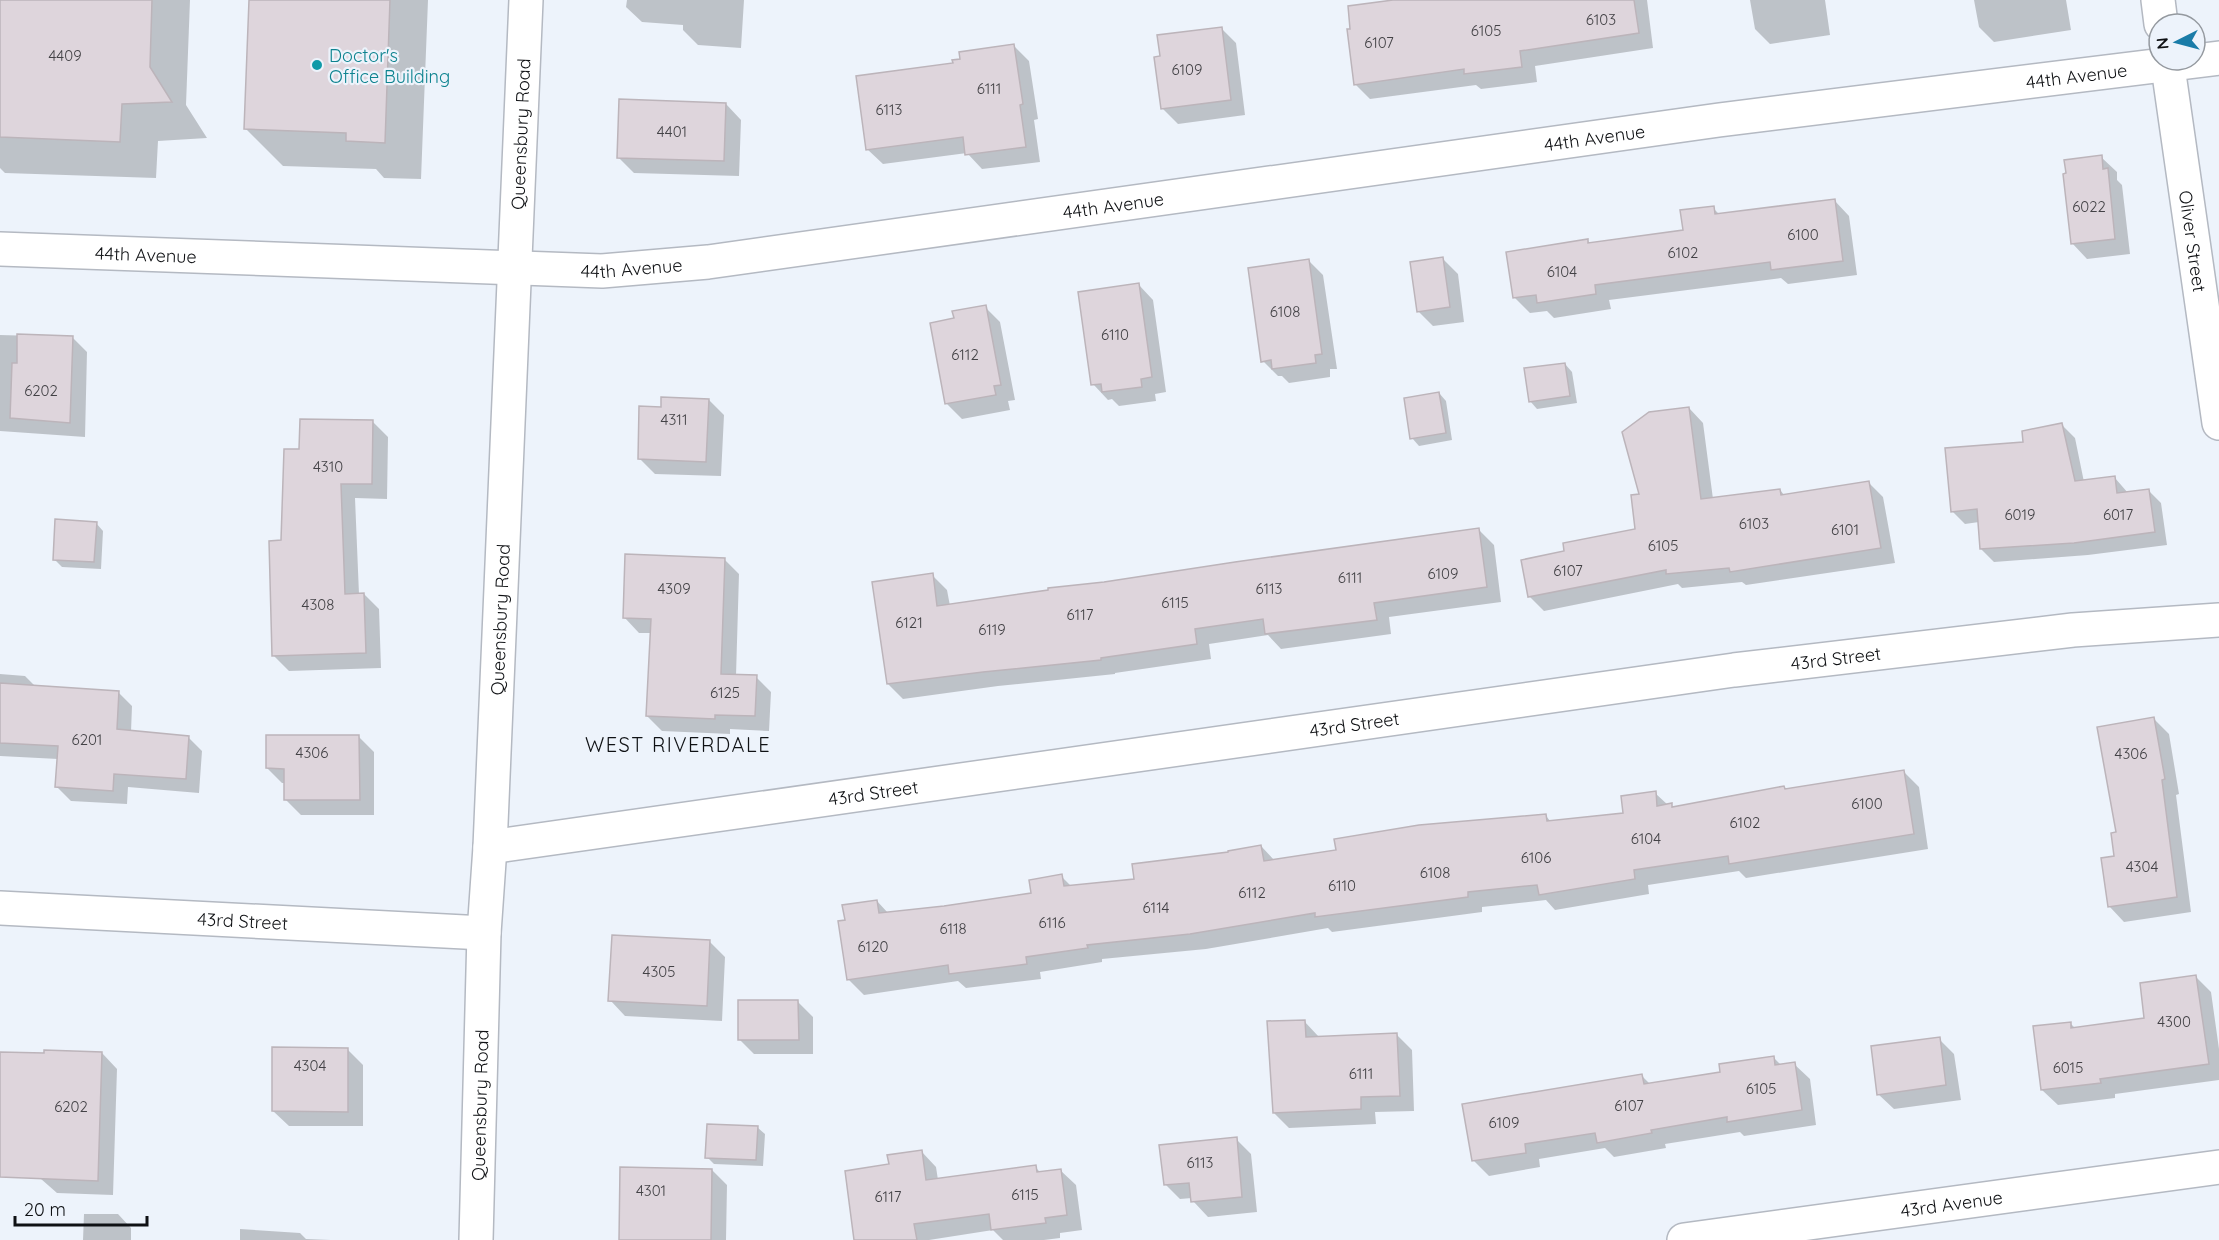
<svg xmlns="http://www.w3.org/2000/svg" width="2219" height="1240" font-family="Quicksand,sans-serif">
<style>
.shadow{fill:#0003}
.building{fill:#ded5dc;stroke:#bcb4ba;stroke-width:1.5}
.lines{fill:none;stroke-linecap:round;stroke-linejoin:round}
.minor-casing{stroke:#b4b9c2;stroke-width:36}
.tertiary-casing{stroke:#b4b9c2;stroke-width:36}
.minor{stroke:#fff;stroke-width:33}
.tertiary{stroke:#fff;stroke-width:33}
.culture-dot{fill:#0f9aa8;stroke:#edf3fb;stroke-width:2}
.labels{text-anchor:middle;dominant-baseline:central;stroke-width:4.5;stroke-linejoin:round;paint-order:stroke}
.number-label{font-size:15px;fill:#434246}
.culture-label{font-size:18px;fill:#0d838f;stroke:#edf3fb;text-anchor:start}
.street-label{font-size:18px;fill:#0f1114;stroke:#edf3fb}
.neighbourhood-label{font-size:20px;letter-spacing:1.5px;fill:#0f1114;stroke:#edf3fb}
</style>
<rect width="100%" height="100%" fill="#edf3fb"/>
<path class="shadow" d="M0 0H190L186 105 207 138 158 141 156 178 5 173 0 168Z
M250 0H428L421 179 384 178 376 169 283 166 246 129Z
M627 0H744L741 48 698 45 683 30V25L642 22 626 7Z
M1404 0H1647L1653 48 1535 66 1537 82 1481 89 1476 85 1370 99 1355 84Z
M1750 0H1825L1830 35 1770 44 1755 29Z
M1974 0H2066L2071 30 1994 42 1979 27Z
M1221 28 1236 43 1245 115 1178 124 1162 108V58Z
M1014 46 1029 61 1038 119 1034 120 1040 162 982 169 967 153 883 164 867 149 955 64Z
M726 104 741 120 739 176 634 173 619 158Z
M2101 157 2117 172V180L2122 185 2130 254 2087 259 2072 243Z
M1834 200 1849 216 1857 275 1788 284 1781 278 1609 300 1611 309 1554 318 1547 311 1530 313 1515 298 1587 240 1591 244 1685 232 1713 208 1720 215Z
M1443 259 1458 274 1464 322 1433 326 1418 311Z
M1308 260 1323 275 1337 369H1330V377L1289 383 1282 376H1278L1263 361Z
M1138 284 1153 300 1166 392 1155 394 1156 401 1119 406 1112 399 1108 400 1093 384Z
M985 307 1000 322 1015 400 1008 401 1010 410 962 419 947 404 956 320Z
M0 335 72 337 87 352 85 437 0 431Z
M1565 364 1572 372 1577 403 1537 409 1530 401Z
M1439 393 1446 401 1452 440 1419 446 1412 438Z
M709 400 724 415 721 476 655 474 640 459 662 409Z
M1689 408 1703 423 1713 499 1780 490 1785 496 1869 483 1883 497 1895 563 1746 585 1742 582 1682 588 1678 584 1544 611 1529 596 1566 552 1636 530 1641 496Z
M373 422 388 437 387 499 355 498 359 594H364L379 609 381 668 289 671 274 656 283 542 300 450Z
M2062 425 2075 438 2084 482 2115 478 2128 493 2148 490 2161 503 2167 545 2088 555 1994 562 1981 549 1979 522 1965 524 1952 511 2024 443Z
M96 523 103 531 101 569 62 567 54 559Z
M1479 530 1494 545 1501 602 1389 617 1391 634 1281 649 1268 635 1209 644 1211 659 1115 673V674L998 686 903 699 888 684 932 575 947 590 950 606Z
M724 559 739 574 736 676 756 677 771 692 769 731 730 729V734L662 731 647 716 652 633H639L624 617Z
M0 674 25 676 36 687 118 692 132 706 131 732 188 737 202 751 199 793 128 787 127 804 71 801 57 787 58 759 0 756Z
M2154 719 2169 734 2179 794 2176 795 2191 912 2124 922 2109 906 2116 857Z
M359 737 374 752V815H301L286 800V783H282L267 768Z
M1904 772 1919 787 1928 849 1746 878 1739 871 1648 885 1649 894 1555 910 1546 900 1482 907V912L1332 932 1328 928 1206 949 1102 959V962L1040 972 1041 979 966 988 958 981 864 995 849 980 846 922 877 901 888 913 944 907 1033 894 1061 876 1072 887 1135 880 1261 846 1275 861 1546 816 1551 822 1625 814 1655 793 1668 805H1671L1674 808Z
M710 942 725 957 722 1021 625 1016 610 1000Z
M2196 977 2211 992 2219 1049V1080L2115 1094V1098L2058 1105 2042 1090 2070 1023 2076 1029 2146 1019Z
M798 1002 813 1017V1054H754L739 1039Z
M1304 1021 1319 1037 1397 1035 1412 1050 1414 1111 1375 1112 1376 1124 1289 1128 1274 1113Z
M1939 1039 1954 1054 1961 1100 1894 1109 1878 1094Z
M347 1049 363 1065V1126H289L273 1111Z
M102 1053 117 1069 113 1195 57 1193 0 1143V1054Z
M1773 1057 1782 1066 1794 1064 1810 1079 1816 1125 1744 1136 1740 1132 1665 1144 1666 1148 1614 1157 1605 1148 1539 1159 1540 1167 1489 1176 1473 1160 1642 1076 1651 1085 1722 1073Z
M757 1127 765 1134 763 1166 714 1164 707 1157Z
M1236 1139 1251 1154 1257 1212 1208 1217 1193 1201 1192 1198 1180 1199 1165 1184Z
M921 1151 936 1167 938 1180 1035 1167 1041 1173 1060 1170 1076 1185 1082 1230 1060 1233V1238L1044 1240H1003L993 1230 929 1240H856L890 1165Z
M712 1170 727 1185 726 1240H620Z
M84 1214H118L131 1228V1240H83Z
M240 1229 300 1233 306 1239 331 1240H240Z"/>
<path class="building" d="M0 0H152L150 67 172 102 122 104 120 142 0 137Z
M249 0H390L385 143 346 141V133L244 129Z
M1393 0H1634L1639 33 1520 51 1522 67 1464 74V69L1354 85 1347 29H1350L1348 6Z
M1222 27 1231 100 1161 109 1154 57 1160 56 1157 35Z
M1014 44 1023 104 1020 105 1026 147 965 155 963 137 866 150 856 76 953 63 952 60 960 59 959 52Z
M619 99 726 103 724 161 617 158Z
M2102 155 2103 169 2108 168 2115 239 2071 244 2063 174 2066 173 2064 160Z
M1835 199 1843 261 1771 270 1770 262 1595 285 1596 294 1537 303 1536 295 1513 298 1506 252 1588 239V243L1683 230 1680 210 1714 206 1715 214Z
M1443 257 1450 307 1417 312 1410 262Z
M1309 259 1322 354 1315 355 1316 363 1272 369 1271 360 1261 362 1248 268Z
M1139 283 1152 377 1141 379 1142 387 1102 392 1101 384 1091 385 1078 292Z
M986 305 1001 385 994 386 996 395 945 404 930 323 954 318 952 311Z
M17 334 73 336 70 423 10 418 12 363H17Z
M1565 363 1570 396 1529 402 1524 368Z
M1439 392 1446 433 1410 439 1404 398Z
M661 397 709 399 706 462 638 459 639 406 661 407Z
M1689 407 1701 499 1780 489 1781 495 1869 481 1881 548 1730 572 1729 568 1666 574V570L1528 597 1521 560 1564 551 1563 543 1635 529 1631 495 1639 494 1622 432 1649 412Z
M300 419 373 420 372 484H341L345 594 364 593 366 653 272 656 269 541 281 540 284 449H299Z
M2062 423 2075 481 2115 476 2117 493 2149 489 2155 532 2074 543 1980 549 1977 509 1951 512 1945 448 2023 442 2022 431Z
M55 519 97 522 94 562 53 560Z
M1479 528 1487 587 1374 603 1377 620 1265 634 1263 619 1195 629 1197 644 1101 658V660L983 672 887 684 872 582 933 573 937 606 1048 590V588L1104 582 1235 562Z
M625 554 725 558 721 674 757 675 755 716 715 715V719L646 716 651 619 623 618Z
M0 683 119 691 117 729 189 736 186 779 114 774 113 791 55 787 58 746 0 743Z
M2154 717 2165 779 2162 780 2177 897 2108 907 2101 858 2114 856 2111 833 2116 832 2097 727Z
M266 735H359L360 800H284V769L266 768Z
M1904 770 1914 834 1729 864 1728 856 1634 870 1635 879 1539 895 1537 885 1468 892V897L1315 917V913L1190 934 1087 945 1088 948 1026 957 1027 964 949 974 948 965 847 980 838 921 845 920 842 905 877 900 879 913 944 906 1031 893 1029 880 1062 874 1064 886 1134 879 1132 864 1228 852V851L1261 845 1264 861 1336 850 1334 839 1419 825 1546 814 1547 821 1623 813 1621 796 1656 791 1657 806 1672 803V807L1784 786 1785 789Z
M612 935 710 940 707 1006 608 1001Z
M2196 975 2209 1064 2100 1079 2101 1083 2041 1090 2033 1026 2071 1022V1028L2144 1018 2140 983Z
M738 1000H798L799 1040H738Z
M1305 1020 1306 1037 1397 1033 1400 1096 1361 1097V1109L1273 1113 1267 1021Z
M1940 1037 1946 1085 1877 1095 1871 1046Z
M272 1047 348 1048V1112L272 1111Z
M44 1050 102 1052 98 1181 0 1177V1052L44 1053Z
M1774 1056 1775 1065 1795 1062 1802 1110 1727 1122V1117L1651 1130 1652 1133 1597 1143 1595 1133 1525 1144 1526 1153 1472 1161 1462 1104 1642 1074 1644 1084 1720 1072 1719 1064Z
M707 1124 758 1126 756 1160 705 1158Z
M1237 1137 1242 1197 1191 1202 1189 1183 1164 1185 1159 1145Z
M922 1150 926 1180 1036 1165 1037 1172 1061 1169 1067 1215 1045 1218 1046 1223 991 1230 989 1214 914 1224 917 1240H854L845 1171 889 1164 887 1155Z
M620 1167 712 1169 711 1240H619Z"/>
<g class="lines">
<defs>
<g id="minor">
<path d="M2158 0 2161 24"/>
<path id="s1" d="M2167 60 2219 423"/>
<path id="s2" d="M0 249 602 271 708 262 1719 120 2219 58"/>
<path id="s3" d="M490 847 1734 670 2073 630 2219 620"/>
<path id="s4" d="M0 908 484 933"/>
<path id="s5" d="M1684 1240 2219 1167"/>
</g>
<g id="tertiary">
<path id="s6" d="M476 1240 484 933 490 847 526 0"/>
</g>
</defs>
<use href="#minor" class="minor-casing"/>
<use href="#tertiary" class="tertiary-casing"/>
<use href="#minor" class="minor"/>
<use href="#tertiary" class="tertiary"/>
</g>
<circle class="culture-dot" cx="317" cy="65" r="6"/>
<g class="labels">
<g class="number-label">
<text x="1601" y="19">6103</text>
<text x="1486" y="30">6105</text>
<text x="1379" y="42">6107</text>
<text x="65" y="55">4409</text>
<text x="1187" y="69">6109</text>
<text x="989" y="88">6111</text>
<text x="889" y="109">6113</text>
<text x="672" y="131">4401</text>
<text x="2089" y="206">6022</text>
<text x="1803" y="234">6100</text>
<text x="1683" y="252">6102</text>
<text x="1562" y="271">6104</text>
<text x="1285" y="311">6108</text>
<text x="1115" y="334">6110</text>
<text x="965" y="354">6112</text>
<text x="41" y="390">6202</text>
<text x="674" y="419">4311</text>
<text x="328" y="466">4310</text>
<text x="2020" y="514">6019</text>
<text x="2118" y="514">6017</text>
<text x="1754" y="523">6103</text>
<text x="1845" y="529">6101</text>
<text x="1663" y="545">6105</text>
<text x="1568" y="570">6107</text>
<text x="1443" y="573">6109</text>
<text x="1350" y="577">6111</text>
<text x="674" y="588">4309</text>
<text x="1269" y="588">6113</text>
<text x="1175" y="602">6115</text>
<text x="318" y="604">4308</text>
<text x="1080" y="614">6117</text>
<text x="909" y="622">6121</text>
<text x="992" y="629">6119</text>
<text x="725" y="692">6125</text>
<text x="87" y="739">6201</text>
<text x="312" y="752">4306</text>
<text x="2131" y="753">4306</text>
<text x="1867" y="803">6100</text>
<text x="1745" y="822">6102</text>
<text x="1646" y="838">6104</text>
<text x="1536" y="857">6106</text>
<text x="2142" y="866">4304</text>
<text x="1435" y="872">6108</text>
<text x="1342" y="885">6110</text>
<text x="1252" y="892">6112</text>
<text x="1156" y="907">6114</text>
<text x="1052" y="922">6116</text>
<text x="953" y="928">6118</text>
<text x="873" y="946">6120</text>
<text x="659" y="971">4305</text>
<text x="2174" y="1021">4300</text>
<text x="310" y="1065">4304</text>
<text x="2068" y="1067">6015</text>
<text x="1361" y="1073">6111</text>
<text x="1761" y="1088">6105</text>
<text x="1629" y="1105">6107</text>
<text x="71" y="1106">6202</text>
<text x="1504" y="1122">6109</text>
<text x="1200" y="1162">6113</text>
<text x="651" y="1190">4301</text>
<text x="1025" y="1194">6115</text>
<text x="888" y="1196">6117</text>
</g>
<g class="culture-label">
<text x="329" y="55">Doctor's<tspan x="329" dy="21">Office Building</tspan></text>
</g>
<g class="street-label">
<text stroke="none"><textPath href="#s2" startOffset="2090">44th Avenue</textPath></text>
<text stroke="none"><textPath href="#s6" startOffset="1107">Queensbury Road</textPath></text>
<text stroke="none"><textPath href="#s2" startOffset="1604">44th Avenue</textPath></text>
<text stroke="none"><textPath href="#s2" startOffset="1118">44th Avenue</textPath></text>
<text stroke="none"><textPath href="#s1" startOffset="183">Oliver Street</textPath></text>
<text stroke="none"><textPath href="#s2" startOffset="146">44th Avenue</textPath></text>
<text stroke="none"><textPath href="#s2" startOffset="632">44th Avenue</textPath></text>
<text stroke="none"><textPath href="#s6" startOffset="621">Queensbury Road</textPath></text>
<text stroke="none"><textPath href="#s3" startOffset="1359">43rd Street</textPath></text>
<text stroke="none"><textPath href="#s3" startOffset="873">43rd Street</textPath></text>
<text stroke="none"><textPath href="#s3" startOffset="387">43rd Street</textPath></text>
<text stroke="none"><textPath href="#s4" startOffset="243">43rd Street</textPath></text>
<text stroke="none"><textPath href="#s6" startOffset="135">Queensbury Road</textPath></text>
<text stroke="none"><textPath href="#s5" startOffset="270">43rd Avenue</textPath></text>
</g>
<g class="neighbourhood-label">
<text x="678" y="744">WEST RIVERDALE</text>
</g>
</g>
<g transform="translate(2177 42) rotate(264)"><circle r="28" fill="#edf3fb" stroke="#94999f" stroke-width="1.5"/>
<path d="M0-4.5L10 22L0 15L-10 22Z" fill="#1a7ca8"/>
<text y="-9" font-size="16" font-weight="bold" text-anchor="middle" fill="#0f1114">N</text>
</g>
<path d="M15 1216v9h132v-9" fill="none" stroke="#0f1114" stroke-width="3"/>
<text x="24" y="1216" font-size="18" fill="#0f1114" stroke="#edf3fb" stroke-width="4.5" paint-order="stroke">20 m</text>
</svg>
